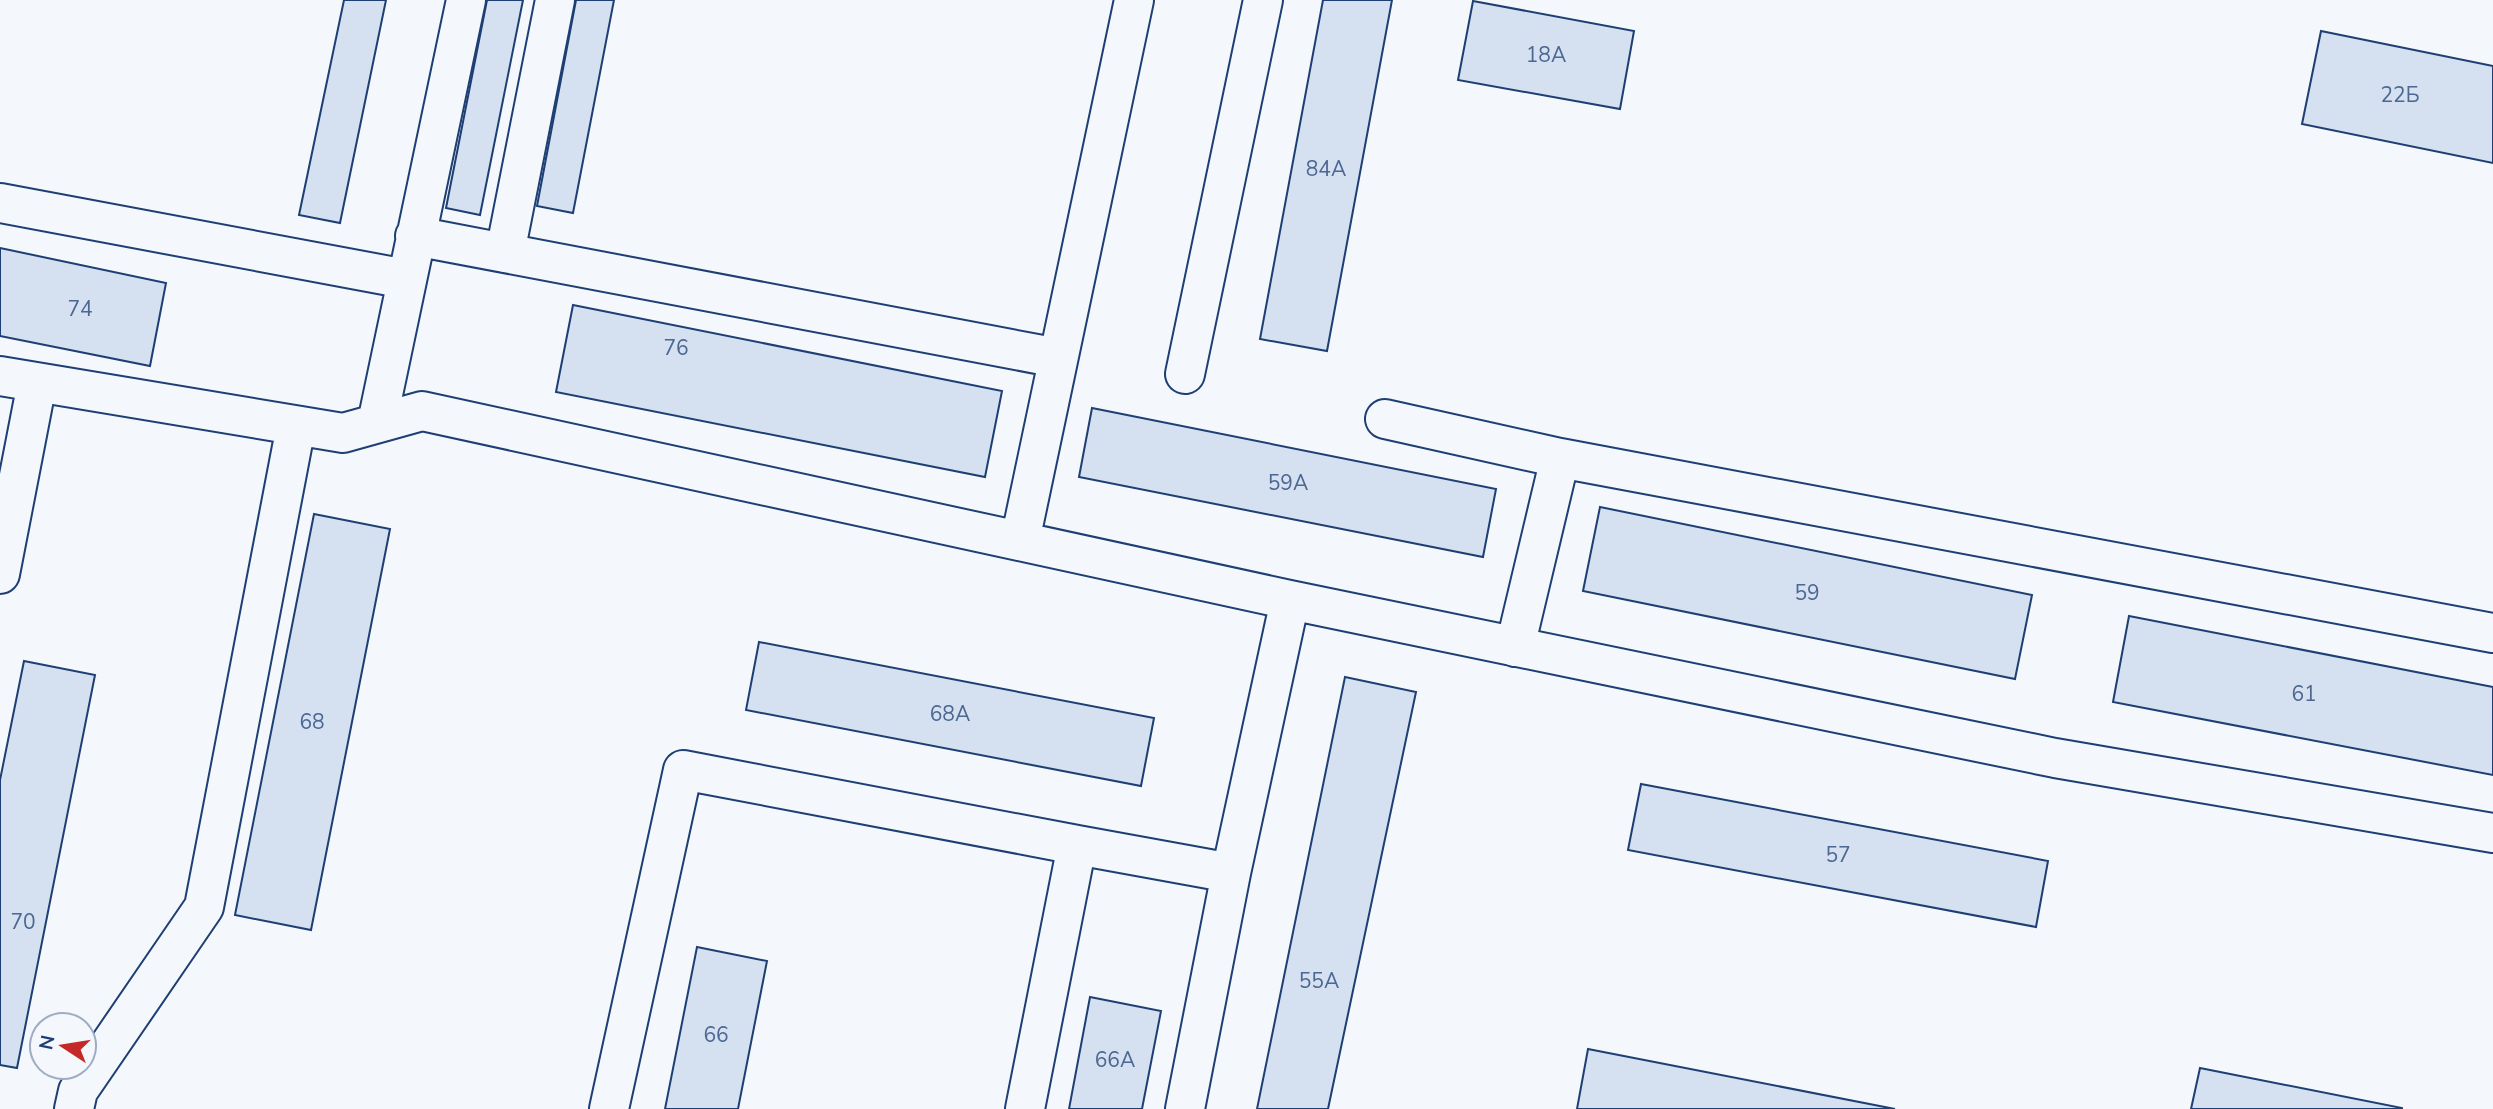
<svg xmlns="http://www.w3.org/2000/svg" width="2493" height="1109" font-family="'Nunito Sans',sans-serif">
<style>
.building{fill:#d5e0f0;stroke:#1d3f73;stroke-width:2}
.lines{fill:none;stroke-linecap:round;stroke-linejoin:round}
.minor-casing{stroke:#1d3f73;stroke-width:42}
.minor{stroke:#f4f7fb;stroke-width:38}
.labels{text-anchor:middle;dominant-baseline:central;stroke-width:5;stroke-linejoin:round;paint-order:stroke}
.number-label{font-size:21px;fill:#4b6792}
</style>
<rect width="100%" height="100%" fill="#f4f7fb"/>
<path class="building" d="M344 0H386L340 223 299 215Z
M487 0H523L480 215 446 208Z
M576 0H614L573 213 537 206Z
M1323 0H1392L1327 351 1260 339Z
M1473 1 1634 31 1620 109 1458 80Z
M2321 31 2493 66V163L2302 124Z
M0 248 166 283 150 366 0 336Z
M573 305 1002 391 985 477 556 392Z
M1092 408 1496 489 1483 557 1079 477Z
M1600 507 2032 595 2015 679 1583 591Z
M314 514 390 529 311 930 235 915Z
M2129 616 2493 687V775L2113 702Z
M759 642 1154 718 1141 786 746 710Z
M24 661 95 675 17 1068 0 1065V780Z
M1345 677 1416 692 1328 1109H1257Z
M1641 784 2048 861 2036 927 1628 850Z
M697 947 767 961 738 1109H665Z
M1090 997 1161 1011 1142 1109H1069Z
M1588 1049 1895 1109H1577Z
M2200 1068 2402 1108V1109H2191Z"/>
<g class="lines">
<defs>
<path id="minor" d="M0 203 406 279
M415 236 1058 358
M505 253 555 0
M1185 374 1263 0
M0 376 343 433 422 411 1290 600 2055 758 2493 833
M1385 419 1560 458 1515 647
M377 423 466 0
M1560 458 2493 633
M1020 541 1134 0
M0 574 37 383
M1077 845 1231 873
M74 1109 78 1091 204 907 296 426
M609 1109 683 770 1077 845 1025 1109
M1185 1109 1231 873 1290 600"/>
</defs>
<use href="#minor" class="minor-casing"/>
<use href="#minor" class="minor"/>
</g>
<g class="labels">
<g class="number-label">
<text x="1546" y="55">18А</text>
<text x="2400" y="95">22Б</text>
<text x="1326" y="169">84А</text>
<text x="80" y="309">74</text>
<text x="676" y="348">76</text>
<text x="1288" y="483">59А</text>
<text x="1807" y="593">59</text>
<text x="2304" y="694">61</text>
<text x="950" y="714">68А</text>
<text x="312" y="722">68</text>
<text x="1838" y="855">57</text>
<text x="23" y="922">70</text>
<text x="1319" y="981">55А</text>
<text x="716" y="1035">66</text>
<text x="1115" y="1060">66А</text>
</g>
</g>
<g transform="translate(63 1046) rotate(282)"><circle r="33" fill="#f4f7fb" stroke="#9eadc5" stroke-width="2"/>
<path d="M0-5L12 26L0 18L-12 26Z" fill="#c62828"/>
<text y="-10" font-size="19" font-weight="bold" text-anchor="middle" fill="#1d3f73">N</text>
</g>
</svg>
